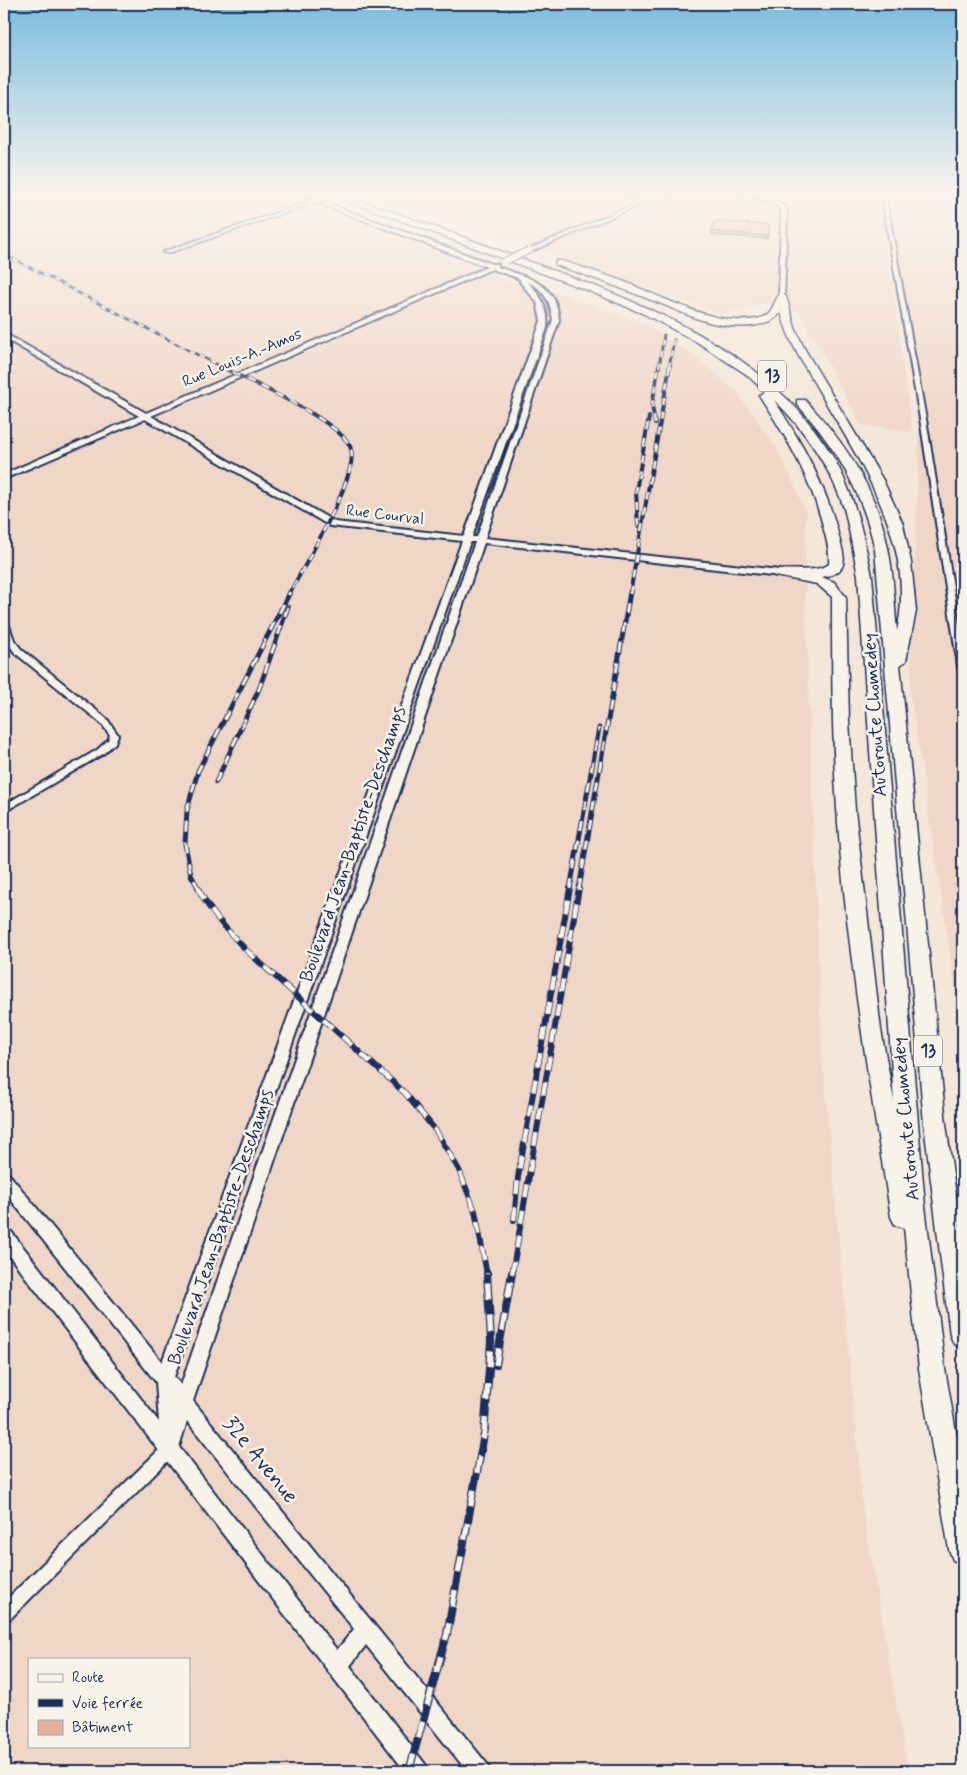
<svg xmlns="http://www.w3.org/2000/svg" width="967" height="1775" font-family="Mynerve,sans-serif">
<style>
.built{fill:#f0d6c7;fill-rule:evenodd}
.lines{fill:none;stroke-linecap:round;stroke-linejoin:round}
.minor-casing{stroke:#1b2f5e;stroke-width:4}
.tertiary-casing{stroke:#1b2f5e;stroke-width:4}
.motorway-casing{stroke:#1b2f5e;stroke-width:3}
.minor{fill:#f7f3e8;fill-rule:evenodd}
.tertiary{fill:#f7f3e8;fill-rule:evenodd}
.motorway{fill:#f7f3e8;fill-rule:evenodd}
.rail-far4-casing{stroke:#1b2f5e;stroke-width:3}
.rail-far3-casing{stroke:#1b2f5e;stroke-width:4}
.rail-far2-casing{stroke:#1b2f5e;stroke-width:5}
.rail-far1-casing{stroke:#1b2f5e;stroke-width:6}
.rail-casing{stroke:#1b2f5e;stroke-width:8}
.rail-far4{stroke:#f7f3e8;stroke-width:2;stroke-dasharray:5.5;stroke-linecap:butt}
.rail-far3{stroke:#f7f3e8;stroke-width:2.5;stroke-dasharray:8;stroke-linecap:butt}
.rail-far2{stroke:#f7f3e8;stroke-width:3;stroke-dasharray:10;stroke-linecap:butt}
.rail-far1{stroke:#f7f3e8;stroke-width:4.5;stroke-dasharray:13;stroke-linecap:butt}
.rail{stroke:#f7f3e8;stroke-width:5.5;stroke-dasharray:17;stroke-linecap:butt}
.tertiary-bridge-casing{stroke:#1b2f5e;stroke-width:8;stroke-linecap:butt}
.tertiary-bridge{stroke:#f7f3e8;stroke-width:6}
.wall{fill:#c79786;stroke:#1b2f5e}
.building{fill:#e7b09c;stroke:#1b2f5e}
.labels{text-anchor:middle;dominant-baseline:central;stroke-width:5;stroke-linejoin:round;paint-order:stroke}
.far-street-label{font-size:16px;fill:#1b2f5e;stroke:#f7f3e8}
.shield{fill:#f7f3e8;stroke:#5d6a87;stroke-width:1}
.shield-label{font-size:18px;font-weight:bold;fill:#1b2f5e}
.street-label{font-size:19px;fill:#1b2f5e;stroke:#f7f3e8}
.near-street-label{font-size:22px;fill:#1b2f5e;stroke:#f7f3e8}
</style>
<rect width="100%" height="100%" fill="#f4e6d9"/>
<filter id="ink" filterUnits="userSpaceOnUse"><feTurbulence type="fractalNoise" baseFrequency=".02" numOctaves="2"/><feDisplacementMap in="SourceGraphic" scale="10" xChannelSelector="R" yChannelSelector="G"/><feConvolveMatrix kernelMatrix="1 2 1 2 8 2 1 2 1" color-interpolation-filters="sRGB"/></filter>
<g filter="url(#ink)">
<path class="built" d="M4 192H271L474 266 506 281 563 294 646 325 697 358 737 392 778 450 806 512 805 592 822 1054 863 1510 908 1771H4ZM29 1659H189V1746H29Z
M374 192H880L912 432 861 425 799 311 764 303 721 314Z
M886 192H963V1037L910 692 921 383Z"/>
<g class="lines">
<defs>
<path id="minor" d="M620 192H626L650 200 646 201Z
M881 192H885L927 425 963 649V676L959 673 921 425Z
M314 200 318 201 168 253 163 252Z
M4 621 8 623 14 640 21 649 107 719 118 735 115 743 103 754 4 812V805L97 750 108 740 110 735 101 723 15 653C7 642 3 634 4 621Z
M169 1443 174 1445 176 1450 174 1455 10 1619 4 1621V1602L164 1445Z"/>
<path id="tertiary" d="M289 192H296L492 264H498V267C527 278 557 282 559 320L485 538 780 570 785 573 780 576 484 543 193 1401 487 1764 490 1771H467L366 1645 350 1666 425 1764 429 1771H405L4 1249V1228L10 1230 159 1422 156 1382 4 1191V1172L9 1174 162 1362 462 541 330 526 145 419 4 479V474L139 416 4 338V333L146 413 487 267ZM492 269 520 279V282L537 302 541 321 464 536 335 522 151 416ZM527 282C544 288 551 303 553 320L477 537H472L547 328C549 309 541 294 527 282ZM470 542H475L181 1385 174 1377 181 1357ZM187 1421 354 1629 337 1650 179 1447Z
M663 192H670L532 251 527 250Z
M737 192C753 191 776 198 787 209L784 299 779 298 781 210 773 203Z"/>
<path id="motorway" d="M325 192H336C396 213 455 234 514 256 630 299 763 343 832 455 854 492 863 534 872 576L925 1206 945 1369 963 1472V1564L953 1560 949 1550 919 1369 904 1228 895 1225 891 1217C869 1082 846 946 837 809 832 738 832 668 832 597L817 584 775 576 773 573C779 565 815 575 829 564 830 553 827 541 824 530 812 480 787 438 759 395L765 392 746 374 697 342 644 314 587 290ZM774 400C803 427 834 473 845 512 850 533 854 555 858 576L894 1101 881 1030 855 810 849 721 846 597 834 582 822 577C829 576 838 574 842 567 846 560 842 548 840 541 828 489 803 444 774 400Z
M556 261H562C581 267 599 273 617 279 656 293 722 332 763 317 772 313 774 303 778 296H786L795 328 804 348 883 480 903 524 911 562 916 611 906 661 900 665 946 1124 963 1246V1348L954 1344 950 1335 924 1124 875 550C863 493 836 447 797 404V400H805C845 442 877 490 888 548 894 575 894 604 897 631 917 544 860 462 819 391 804 365 788 341 781 312 770 328 740 328 723 325 699 322 676 309 654 301 621 288 589 276 556 265Z"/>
</defs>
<use href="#minor" class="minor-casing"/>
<use href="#tertiary" class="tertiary-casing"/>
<use href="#motorway" class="motorway-casing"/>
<use href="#minor" class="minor"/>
<use href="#tertiary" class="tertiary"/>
<use href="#motorway" class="motorway"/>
<defs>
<path id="rail-far4" d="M4 254 221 367
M659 367 664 335
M669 367 674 340"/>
<path id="rail-far3" d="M218 365C246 380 344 422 351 449 359 476 304 566 289 594
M655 424 652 405 659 365
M638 526 636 491 649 417
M630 594 670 365"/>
<path id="rail-far2" d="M216 782 259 689 288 607
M199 889 191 875 185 844 187 810 198 771 290 592
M570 889 599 728
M579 889 630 592"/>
<path id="rail-far1" d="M198 888C210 913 228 931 247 951L405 1093 436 1131 459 1170 475 1211 487 1274
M514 1220 518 1177 570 888
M512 1274 579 888"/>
<path id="rail" d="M496 1365 512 1273
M484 1435 491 1341 487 1273
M409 1771 447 1634 485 1429"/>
</defs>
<use href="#rail-far4" class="rail-far4-casing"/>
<use href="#rail-far3" class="rail-far3-casing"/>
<use href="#rail-far2" class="rail-far2-casing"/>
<use href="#rail-far1" class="rail-far1-casing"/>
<use href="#rail" class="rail-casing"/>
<use href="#rail-far4" class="rail-far4"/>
<use href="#rail-far3" class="rail-far3"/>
<use href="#rail-far2" class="rail-far2"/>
<use href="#rail-far1" class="rail-far1"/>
<use href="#rail" class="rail"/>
<defs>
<path id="tertiary-bridge" d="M505 261 530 250"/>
</defs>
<use href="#tertiary-bridge" class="tertiary-bridge-casing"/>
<use href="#tertiary-bridge" class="tertiary-bridge"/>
</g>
<path class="wall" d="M714 221 768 236 767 239 711 235Z"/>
<path class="building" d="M714 221 768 225V236L711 231Z"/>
</g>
<linearGradient id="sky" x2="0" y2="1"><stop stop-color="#7bbdde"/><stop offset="0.44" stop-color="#faf4ee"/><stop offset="1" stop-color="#faf4ee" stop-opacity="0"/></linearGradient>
<rect width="967" height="440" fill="url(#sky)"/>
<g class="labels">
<g class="far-street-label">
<text transform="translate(242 358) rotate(-23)">Rue Louis-A.-Amos</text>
<text transform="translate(385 515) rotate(7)">Rue Courval</text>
</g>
<g class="shield">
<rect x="758" y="360.5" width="28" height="31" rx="4"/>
<rect x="914" y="1035.5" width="28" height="31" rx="4"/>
</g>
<g class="shield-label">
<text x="772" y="376">13</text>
<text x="928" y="1051">13</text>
</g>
<g class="street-label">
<text transform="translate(875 715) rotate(-94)">Autoroute Chomedey</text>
<text transform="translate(353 844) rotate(-71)">Boulevard Jean-Baptiste-Deschamps</text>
<text transform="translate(906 1119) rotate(-95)">Autoroute Chomedey</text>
<text transform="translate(221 1227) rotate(-71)">Boulevard Jean-Baptiste-Deschamps</text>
</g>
<g class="near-street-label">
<text transform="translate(260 1460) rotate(51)">32e Avenue</text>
</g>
</g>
<rect width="967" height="1775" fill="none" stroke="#f7f3e8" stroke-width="20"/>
<rect x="10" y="10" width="947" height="1755" fill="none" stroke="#1b2f5e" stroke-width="2" filter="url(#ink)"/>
<rect x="28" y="1658" width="162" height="90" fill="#f7f3e8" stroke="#9fa5b1"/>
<rect x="38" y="1674" width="25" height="8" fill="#f7f3e8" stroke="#9fa5b1"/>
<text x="72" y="1682" font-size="15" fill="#1b2f5e">Route</text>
<rect x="38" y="1699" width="25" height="8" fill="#1b2f5e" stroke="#9fa5b1"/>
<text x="72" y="1708" font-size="15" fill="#1b2f5e">Voie ferrée</text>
<rect x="38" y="1720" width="25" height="15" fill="#e7b09c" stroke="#9fa5b1"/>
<text x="72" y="1732" font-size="15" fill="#1b2f5e">Bâtiment</text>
</svg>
